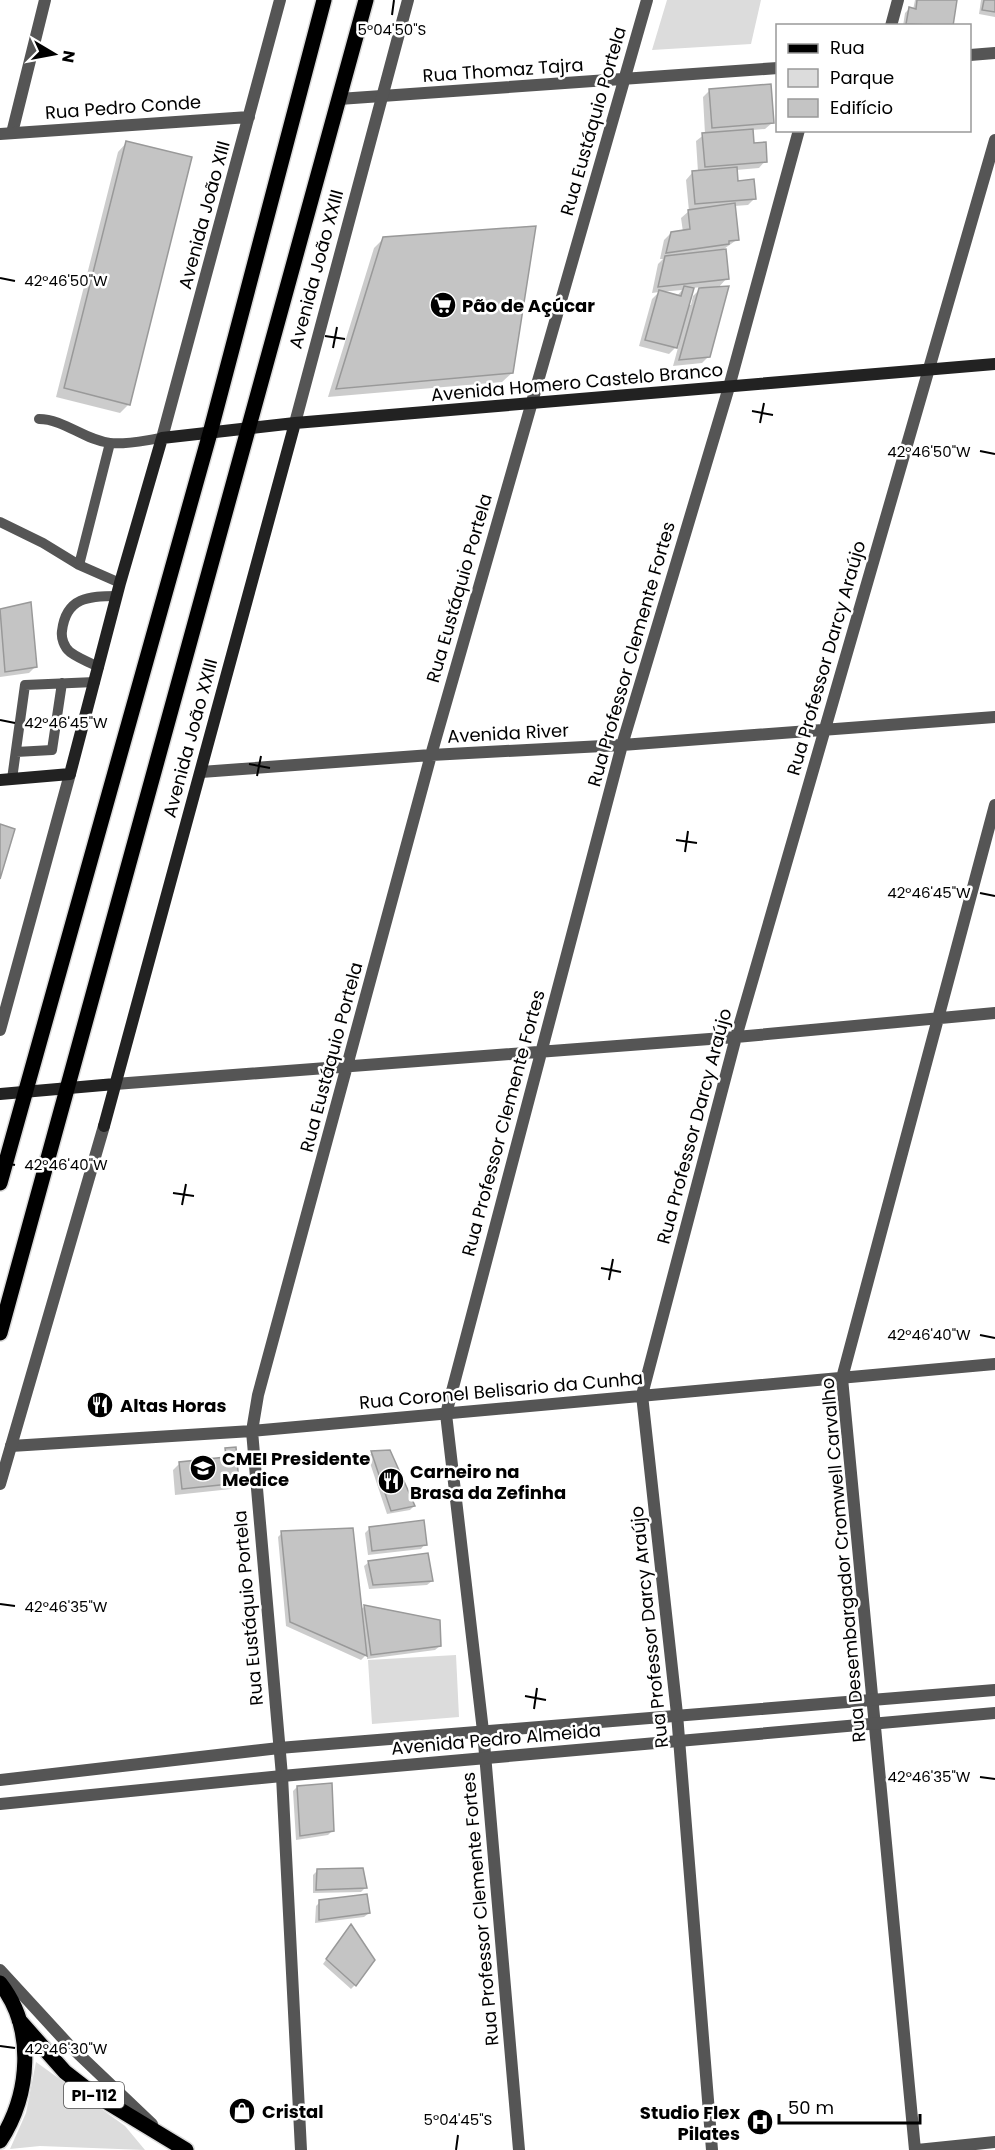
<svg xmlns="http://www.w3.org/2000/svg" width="995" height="2150" font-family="Poppins,sans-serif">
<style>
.green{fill:#dcdcdc}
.shadow{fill:#0003;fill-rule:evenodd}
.building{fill:#c4c4c4;stroke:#999;stroke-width:1.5}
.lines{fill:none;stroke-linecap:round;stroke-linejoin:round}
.primary-casing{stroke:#dbdbdb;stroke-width:18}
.service{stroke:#555;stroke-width:10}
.minor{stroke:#555;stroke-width:12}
.tertiary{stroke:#555;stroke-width:12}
.secondary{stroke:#222;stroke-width:12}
.primary{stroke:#000;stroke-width:15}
.ticks{fill:none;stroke:#000;stroke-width:2}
.labels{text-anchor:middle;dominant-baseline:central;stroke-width:5;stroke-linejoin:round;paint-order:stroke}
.shield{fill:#fff;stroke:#4c4c4c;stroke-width:1.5}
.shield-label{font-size:16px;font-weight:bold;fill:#000}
.street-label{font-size:18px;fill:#000;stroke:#fff}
.poi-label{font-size:18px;font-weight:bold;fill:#000;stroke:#fff;text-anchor:start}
.ticks-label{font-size:15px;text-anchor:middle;fill:#000;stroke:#fff;stroke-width:5;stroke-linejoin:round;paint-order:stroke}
</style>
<rect width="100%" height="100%" fill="#fff"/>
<path class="green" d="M667 0H761L751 44 652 50Z
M456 1655 459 1717 372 1724 368 1660Z
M36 2062 125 2126 145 2150 40 2146 10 2149 26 2113Z"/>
<path class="shadow" d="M915 0H956L952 26H903L905 13 909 9 913 10Z
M981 0H995V17L979 14Z
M710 90 772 123 765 129 752 130 753 144 765 161 759 168 736 170 737 183 755 198 748 205 734 206 738 239 721 251 727 278 718 288 709 356 702 363 673 366 679 344 669 354 639 346 652 299 659 292 652 293 658 264 663 259H660L664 240 671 233 683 232 681 218 689 211 686 180 692 173 698 172 696 141 705 134 703 97ZM702 287 693 296 691 305 688 304 692 288ZM682 290 677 296 660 292Z
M127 142 129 404 120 413 56 397 118 152Z
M384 238 512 373 502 382 328 397 374 248Z
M29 604 36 666 29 673 0 677V610Z
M226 1450 238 1482 231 1489 175 1495 173 1470 180 1463 220 1459Z
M372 1453 414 1506 410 1510 387 1514 368 1457Z
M370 1528 425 1544 421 1549 368 1555 365 1533Z
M282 1533 360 1610 364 1607 440 1646 435 1650 367 1659V1654L361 1660 286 1626 278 1537Z
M369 1562 432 1581 427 1585 369 1589 364 1566Z
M297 1787 333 1830 328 1835 296 1840 293 1791Z
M317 1871 365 1888 361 1892 313 1893V1875Z
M320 1902 369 1913 364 1917 315 1923 316 1906Z
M347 1930 355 1985 351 1989 323 1964Z"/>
<path class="building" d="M917 0H957L953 26 906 24 909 7 916 9Z
M984 0H995V12L982 10Z
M771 84 774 123 712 128 709 89Z
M753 129 754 143 766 142 767 162 705 167 702 133Z
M126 141 192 157 130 405 64 388Z
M737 167 738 181 754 179 756 199 695 204 692 171Z
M735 203 739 240 729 241V244L666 253 671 232 690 229 688 210Z
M536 226 513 373 336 389 383 237Z
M726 249 729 279 658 287 665 256Z
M684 286 694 288 677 348 645 340 659 290 681 296Z
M729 286 710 357 679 360 699 288Z
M31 602 37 667 5 672 0 609Z
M0 824 15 829 0 879Z
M236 1447 239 1483 182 1489 179 1462 226 1457 225 1448Z
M390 1450 415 1506 391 1511 371 1451Z
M424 1520 427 1545 372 1551 369 1527Z
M353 1528 367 1656 290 1622 281 1531Z
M428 1553 433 1581 373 1585 368 1561Z
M364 1605 440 1620 441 1646 371 1655Z
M332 1783 334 1831 300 1836 297 1786Z
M363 1868 367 1888 316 1890 317 1869Z
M367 1894 370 1913 319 1920V1900Z
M351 1924 375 1960 356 1986 326 1959Z"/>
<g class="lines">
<defs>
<path id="primary" d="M0 1183 210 433 324 0
M0 1333 366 0
M0 1983C36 2029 30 2095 0 2141
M19 2020 65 2072 92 2093 186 2150"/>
</defs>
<use href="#primary" class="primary-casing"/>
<path class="service" d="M39 419C64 419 84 440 110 443 126 445 146 440 162 438
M110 443 79 565 120 583
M0 522 43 543 79 565
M99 667C90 663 78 658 70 652 64 647 61 638 62 631 66 597 89 596 117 596
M16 752 52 750 62 683
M12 779 25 685 95 682"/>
<path class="minor" d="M891 26 898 0
M970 55 995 53
M339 99 778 68
M12 133 45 0
M201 772 431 755 622 745 995 717
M115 1084 736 1037 995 1013
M11 1446 252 1431 995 1364
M301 2150 282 1776 252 1431 258 1395 431 755 647 0
M519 2150 483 1731 446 1414 622 745 729 387 799 130
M712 2150 677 1714 642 1395 736 1037 995 140
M915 2150 842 1378 995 805
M917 2150 995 2142"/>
<path class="tertiary" d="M0 134 249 117
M295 423 408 0
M162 438 280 0
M0 1030 70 774
M0 1484 104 1126
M0 1780 279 1748 995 1690
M0 1804 282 1776 995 1713
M0 1970 68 2044 152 2124"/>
<path class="secondary" d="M0 780 70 774 120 583 162 438 295 423 995 364
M0 1094 115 1084
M104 1126 295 423"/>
<use href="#primary" class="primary"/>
</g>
<path class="ticks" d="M392 15 394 0M0 278 15 281M325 336 345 339M333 348 337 327M752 411 773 415M760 423 764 403M980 451 995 454M0 720 15 723M249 764 270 768M257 776 261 756M676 840 697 843M685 852 688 831M980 893 995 896M0 1162 15 1165M173 1193 194 1196M182 1205 186 1184M601 1268 621 1272M609 1280 613 1259M980 1335 995 1338M0 1604 15 1606M525 1696 546 1700M534 1709 537 1688M980 1777 995 1779M0 2046 15 2048M456 2150 458 2135"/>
<defs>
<symbol id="supermarket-disc" viewBox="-11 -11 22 22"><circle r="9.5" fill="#000" stroke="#fff"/><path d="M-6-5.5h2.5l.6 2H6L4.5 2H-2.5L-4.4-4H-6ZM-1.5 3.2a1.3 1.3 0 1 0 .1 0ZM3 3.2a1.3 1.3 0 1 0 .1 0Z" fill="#fff"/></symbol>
<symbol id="restaurant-disc" viewBox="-11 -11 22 22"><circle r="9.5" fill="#000" stroke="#fff"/><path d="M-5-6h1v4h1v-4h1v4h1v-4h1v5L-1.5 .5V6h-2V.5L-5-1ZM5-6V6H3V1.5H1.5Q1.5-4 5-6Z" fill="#fff"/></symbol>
<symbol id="school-disc" viewBox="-11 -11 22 22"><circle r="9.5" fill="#000" stroke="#fff"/><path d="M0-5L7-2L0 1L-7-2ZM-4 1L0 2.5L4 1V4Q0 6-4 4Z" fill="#fff"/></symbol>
<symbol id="shop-disc" viewBox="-11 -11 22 22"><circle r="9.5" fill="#000" stroke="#fff"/><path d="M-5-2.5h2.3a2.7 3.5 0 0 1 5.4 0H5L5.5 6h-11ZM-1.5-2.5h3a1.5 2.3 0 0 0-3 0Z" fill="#fff"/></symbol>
<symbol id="hospital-disc" viewBox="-11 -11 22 22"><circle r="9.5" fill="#000" stroke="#fff"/><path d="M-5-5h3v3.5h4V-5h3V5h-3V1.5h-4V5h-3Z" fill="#fff"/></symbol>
</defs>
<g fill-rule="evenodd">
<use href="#supermarket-disc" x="428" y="290" width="30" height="30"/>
<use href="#restaurant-disc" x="85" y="1390" width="30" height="30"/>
<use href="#school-disc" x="188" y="1453" width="30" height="30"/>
<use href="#restaurant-disc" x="376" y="1466" width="30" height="30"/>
<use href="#shop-disc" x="227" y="2096" width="30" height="30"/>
<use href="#hospital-disc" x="745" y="2107" width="30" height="30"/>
</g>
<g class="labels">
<rect class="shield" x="64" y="2082" width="60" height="26" rx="4.5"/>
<g class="shield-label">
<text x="94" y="2095">PI-112</text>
</g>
<g class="street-label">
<text transform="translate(503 70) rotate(-4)">Rua Thomaz Tajra</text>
<text transform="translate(123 107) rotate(-4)">Rua Pedro Conde</text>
<text transform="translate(593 121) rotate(-74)">Rua Eustáquio Portela</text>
<text transform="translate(204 215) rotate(-75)">Avenida João XIII</text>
<text transform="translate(316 269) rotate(-75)">Avenida João XXIII</text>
<text transform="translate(577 382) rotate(-5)">Avenida Homero Castelo Branco</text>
<text transform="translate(459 588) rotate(-74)">Rua Eustáquio Portela</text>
<text transform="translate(631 654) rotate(-74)">Rua Professor Clemente Fortes</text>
<text transform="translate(826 658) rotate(-74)">Rua Professor Darcy Araújo</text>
<text transform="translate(508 733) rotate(-3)">Avenida River</text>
<text transform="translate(190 738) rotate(-75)">Avenida João XXIII</text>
<text transform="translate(331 1057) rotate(-75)">Rua Eustáquio Portela</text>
<text transform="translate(503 1123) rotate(-75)">Rua Professor Clemente Fortes</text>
<text transform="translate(694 1126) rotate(-75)">Rua Professor Darcy Araújo</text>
<text transform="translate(501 1390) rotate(-5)">Rua Coronel Belisario da Cunha</text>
<text transform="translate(843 1560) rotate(-95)">Rua Desembargador Cromwell Carvalho</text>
<text transform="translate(248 1608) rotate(-95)">Rua Eustáquio Portela</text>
<text transform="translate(649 1627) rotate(-96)">Rua Professor Darcy Araújo</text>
<text transform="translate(496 1739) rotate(-5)">Avenida Pedro Almeida</text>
<text transform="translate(480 1909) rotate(-95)">Rua Professor Clemente Fortes</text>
</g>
<g class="poi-label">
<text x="462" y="305">Pão de Açúcar</text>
<text x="120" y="1405">Altas Horas</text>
<text x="222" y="1458">CMEI Presidente<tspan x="222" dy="21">Medice</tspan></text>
<text x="410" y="1471">Carneiro na<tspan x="410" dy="21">Brasa da Zefinha</tspan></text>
<text x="262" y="2111">Cristal</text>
<text x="740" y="2112" text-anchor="end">Studio Flex<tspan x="740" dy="21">Pilates</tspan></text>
</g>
</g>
<g class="ticks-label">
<text x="392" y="35">5°04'50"S</text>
<text x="66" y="286">42°46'50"W</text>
<text x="929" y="457">42°46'50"W</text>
<text x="66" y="728">42°46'45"W</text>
<text x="929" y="898">42°46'45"W</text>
<text x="66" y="1170">42°46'40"W</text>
<text x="929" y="1340">42°46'40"W</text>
<text x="66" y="1612">42°46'35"W</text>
<text x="929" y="1782">42°46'35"W</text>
<text x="66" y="2054">42°46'30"W</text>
<text x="458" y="2125">5°04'45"S</text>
</g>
<rect x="776" y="24" width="195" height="108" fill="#ffffff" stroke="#999999" stroke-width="1.5"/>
<rect x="788" y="44" width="30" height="9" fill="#000000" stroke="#999999" stroke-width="1.5"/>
<text x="830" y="54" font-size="18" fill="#000000">Rua</text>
<rect x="788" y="69" width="30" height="18" fill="#dcdcdc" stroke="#999999" stroke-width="1.5"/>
<text x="830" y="84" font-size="18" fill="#000000">Parque</text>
<rect x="788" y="99" width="30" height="18" fill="#c4c4c4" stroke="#999999" stroke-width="1.5"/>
<text x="830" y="114" font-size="18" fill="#000000">Edifício</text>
<g transform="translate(54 54) rotate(100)" stroke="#ffffff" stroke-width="4.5" paint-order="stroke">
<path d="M0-4.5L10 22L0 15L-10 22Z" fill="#000000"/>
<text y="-9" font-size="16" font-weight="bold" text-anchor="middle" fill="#000000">N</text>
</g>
<path d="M779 2114v9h141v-9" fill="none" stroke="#000000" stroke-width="3"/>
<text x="788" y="2114" font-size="18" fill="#000000" stroke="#ffffff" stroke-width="4.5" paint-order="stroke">50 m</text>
</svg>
